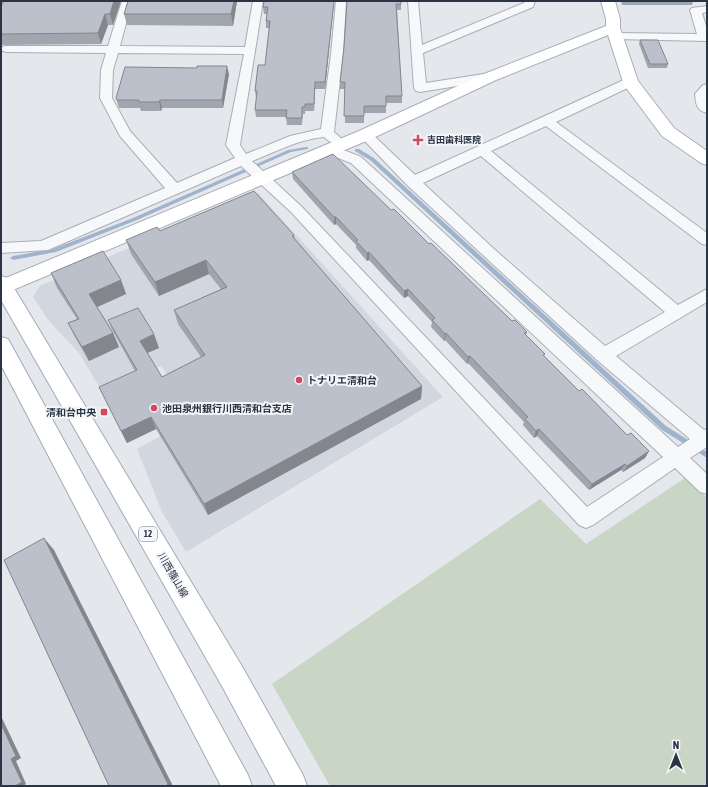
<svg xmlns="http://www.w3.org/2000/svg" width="708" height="787" font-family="'Asap Condensed','Noto Sans JP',sans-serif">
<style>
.built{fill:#d2d6de}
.green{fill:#c9d6c5}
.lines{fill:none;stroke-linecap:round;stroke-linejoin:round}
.stream{fill:#9fb4cc;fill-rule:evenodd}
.street-casing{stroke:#a9aeb7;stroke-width:2}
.secondary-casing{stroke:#a9aeb7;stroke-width:2}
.primary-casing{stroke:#a3abb8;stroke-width:2}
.street{fill:#f7f8fa;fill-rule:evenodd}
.secondary{fill:#fff;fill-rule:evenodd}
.primary{fill:#fff;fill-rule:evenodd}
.wall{fill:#a1a5ae}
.shaded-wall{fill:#83868d}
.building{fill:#bbc0ca;stroke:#83868d}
.poi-dot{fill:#d1495b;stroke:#f4f6f9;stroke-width:1.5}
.labels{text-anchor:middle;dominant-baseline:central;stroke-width:4;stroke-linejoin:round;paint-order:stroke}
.far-poi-label{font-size:9px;font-weight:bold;fill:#2b3445;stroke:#f4f6f9;text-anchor:start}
.shield{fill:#f4f6f9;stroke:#676e7b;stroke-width:1}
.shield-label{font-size:9px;font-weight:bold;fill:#2b3445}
.poi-label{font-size:10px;font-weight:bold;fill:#2b3445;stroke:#f4f6f9;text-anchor:start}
.street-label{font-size:10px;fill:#2b3445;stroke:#f4f6f9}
</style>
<rect width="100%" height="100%" fill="#e4e7ec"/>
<path class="built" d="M258 193 443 397 186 552 162 512 137 449 196 417 161 366 103 393 79 353 49 321 33 297 40 286Z"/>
<path class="green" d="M685 478 707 498V786H330L272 684 540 499 586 544Z"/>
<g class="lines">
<path class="stream" d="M306 147H308V149L291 152 137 220 56 252 13 260 10 258 13 256 53 249 133 218 288 150Z
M355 149H359L374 158 666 426 707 452V458L662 430 370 160 355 151Z"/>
<defs>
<path id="street" d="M122 1H132L120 46 245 47 253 1H263L240 145 246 154 290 136 321 129 331 54 336 1H346L343 54 334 132 343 140 341 143C333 145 330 142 324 137 299 139 276 152 252 161L301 206 587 507 663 457 351 163 338 158 320 154 318 151 320 148C333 145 349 152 361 157L678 447 690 439 597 360 484 256 407 185 359 135 360 132H370L415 175 626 79H634L636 82 634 85 556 122 707 233V245L702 244 546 126 491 151 678 305 707 289V302L616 356 704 430 707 429V447L690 458 707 474V494L700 492 675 468 593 525 586 528 579 525 291 212 241 166 48 250 1 253V243L41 241 165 188 120 136 100 98 101 70 106 53 6 52 1 50 2 47 6 46H108ZM118 53 244 54 226 145 235 158 177 183 130 131 112 98 113 70ZM481 156 665 312 605 346 494 249 423 183Z
M408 1H418L422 45 524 3 525 1H535L533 7 423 53 426 83 490 73 494 74 496 77 494 80 420 92 416 91 414 88Z
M707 6V12L702 13 707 29V41L615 39 611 38 609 36 611 34 615 33 697 34 690 10 692 8Z
M707 84V113C696 110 696 104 695 94L703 85Z"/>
<path id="secondary" d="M601 1H615L620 19V28L638 81 674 128 707 151V165L701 163 662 136 624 85 608 35 496 80 371 139 1 295V280L359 131 484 74 606 26V19Z"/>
<path id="primary" d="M1 276 8 278 243 668 303 775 307 786H276L223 688 1 300Z
M1 337 8 339 248 775 252 786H221L1 365Z"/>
</defs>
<use href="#street" class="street-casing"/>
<use href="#secondary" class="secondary-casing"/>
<use href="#primary" class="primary-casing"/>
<use href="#street" class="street"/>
<use href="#secondary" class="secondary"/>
<use href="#primary" class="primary"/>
</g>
<path class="wall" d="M4 1H121L113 25H108L101 44 1 45V6Z
M128 1H237L233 26 127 25 124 14Z
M334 1 325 89H315L314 111H305V114H303L302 125H287L286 117H256L255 110 257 97H256L255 91 265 65 269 28H266V21L267 14H264L263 7Z
M347 1 401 4V10H397L402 96V103H386V113H364V123H345V89H340V82L344 47Z
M621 1H693L692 5H622Z
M640 40 668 64 667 68H648L639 44Z
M229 74 223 108H162L161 111H141L140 108H119L116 98Z
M292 172 391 210 429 244 512 321 527 332 526 335 545 354 544 356 579 391 627 435 649 451 645 458 623 472 621 470 589 490 537 436 534 438 523 425 524 422 468 363 467 364 445 340 444 341 431 327 432 322 408 296 404 298 369 260 367 261 356 248V245L336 224 334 225 293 179Z
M160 231 294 235 295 239 422 386 421 399 208 515 156 429 127 443 99 387 135 371 114 333 108 320 159 348 147 353 162 377 201 357 178 324 174 310 221 289 209 274 159 296 131 254 126 240Z
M51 273 121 280 126 294 97 307 113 333 119 347 89 361 75 337 68 323 77 319 57 288Z"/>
<path class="shaded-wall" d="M114 1H121L113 25 110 14Z
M234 1H237L233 26 231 14Z
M334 1 325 89V82Z
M105 14 108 25 101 44 98 33Z
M227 66 229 74 223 108 222 100Z
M315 82V89L314 111V104Z
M160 100 162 108 161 111 159 102Z
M334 217H336V224L334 225Z
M369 252V260L367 261V253Z
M206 260 209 274 159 296 155 282Z
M121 280 126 294 95 308 89 294Z
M408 289V296L404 298V291Z
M113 333 119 347 89 361 82 347Z
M446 333 445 340 444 341 445 334Z
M154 334 159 348 145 354 140 341Z
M470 356 468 363 467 364 468 357Z
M422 386 421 399 208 515 204 504Z
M151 417 156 429 127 443 121 431Z
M539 429 537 436 534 438 536 431Z
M649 451 645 458 623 472 627 466Z
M625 464 621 470 589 490 592 484Z
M44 538 54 550 173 786H166Z
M1 716 21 758 16 761 26 784 23 786H15L11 759 1 724Z"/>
<path class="building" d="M4 1H114L110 14H105L98 33 1 34V6Z
M128 1H234L231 14H124Z
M264 1H334L325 82H315L314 104H305V107H302V118H286L287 110H255L257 91H255L258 65H265L270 21H266L268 7H263Z
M347 1H401V4H396L402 96H386V106H364V116H344L345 82H340L344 47Z
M640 40H658L668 64H650Z
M197 66H227L222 100H160L159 102H139V100H117L116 98 125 67 197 68Z
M333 154 391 210 394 209 429 244 431 243 512 321 515 320 527 332 524 333 545 354 543 355 579 391 582 389 627 435 631 433 649 451 627 466 625 464 592 484 539 429 536 431 525 419 528 417 470 356 468 357 446 333 445 334 432 320 435 318 408 289 404 291 369 252 367 253 356 241 358 240 336 217H334L292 172Z
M254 191 294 235 292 236 422 386 204 504 151 417 121 431 99 387 137 370 108 320 138 308 154 334 140 341 162 377 205 355 174 310 227 287 206 260 155 282 126 240 157 227 160 231Z
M103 251 121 280 89 294 113 333 82 347 68 323 79 319 51 273Z
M44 538 168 784 166 786H109L4 560Z
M1 724 16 756 11 759 22 782 15 786H1Z"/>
<g class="poi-dot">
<path d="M416 134h4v4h4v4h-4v4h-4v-4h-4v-4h4z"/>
<circle cx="299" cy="380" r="4"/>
<circle cx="154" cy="408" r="4"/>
<rect x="100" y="408" width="8" height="8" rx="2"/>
</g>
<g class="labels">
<g class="far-poi-label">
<text x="427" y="140">吉田歯科医院</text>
</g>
<rect class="shield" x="139" y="527" width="18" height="14" rx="3"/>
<g class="shield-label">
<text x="148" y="534">12</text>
</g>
<g class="poi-label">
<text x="307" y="380">トナリエ清和台</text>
<text x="162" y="408">池田泉州銀行川西清和台支店</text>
<text x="96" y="412" text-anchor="end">清和台中央</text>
</g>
<g class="street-label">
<text transform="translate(173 575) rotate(60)">川西篠山線</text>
</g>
</g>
<rect width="708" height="787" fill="none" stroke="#2b3445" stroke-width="4"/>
<g transform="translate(676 755)" stroke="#f4f6f9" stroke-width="3" paint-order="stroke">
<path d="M0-3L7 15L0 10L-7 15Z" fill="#2b3445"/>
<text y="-6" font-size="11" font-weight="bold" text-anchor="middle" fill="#2b3445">N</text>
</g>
</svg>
